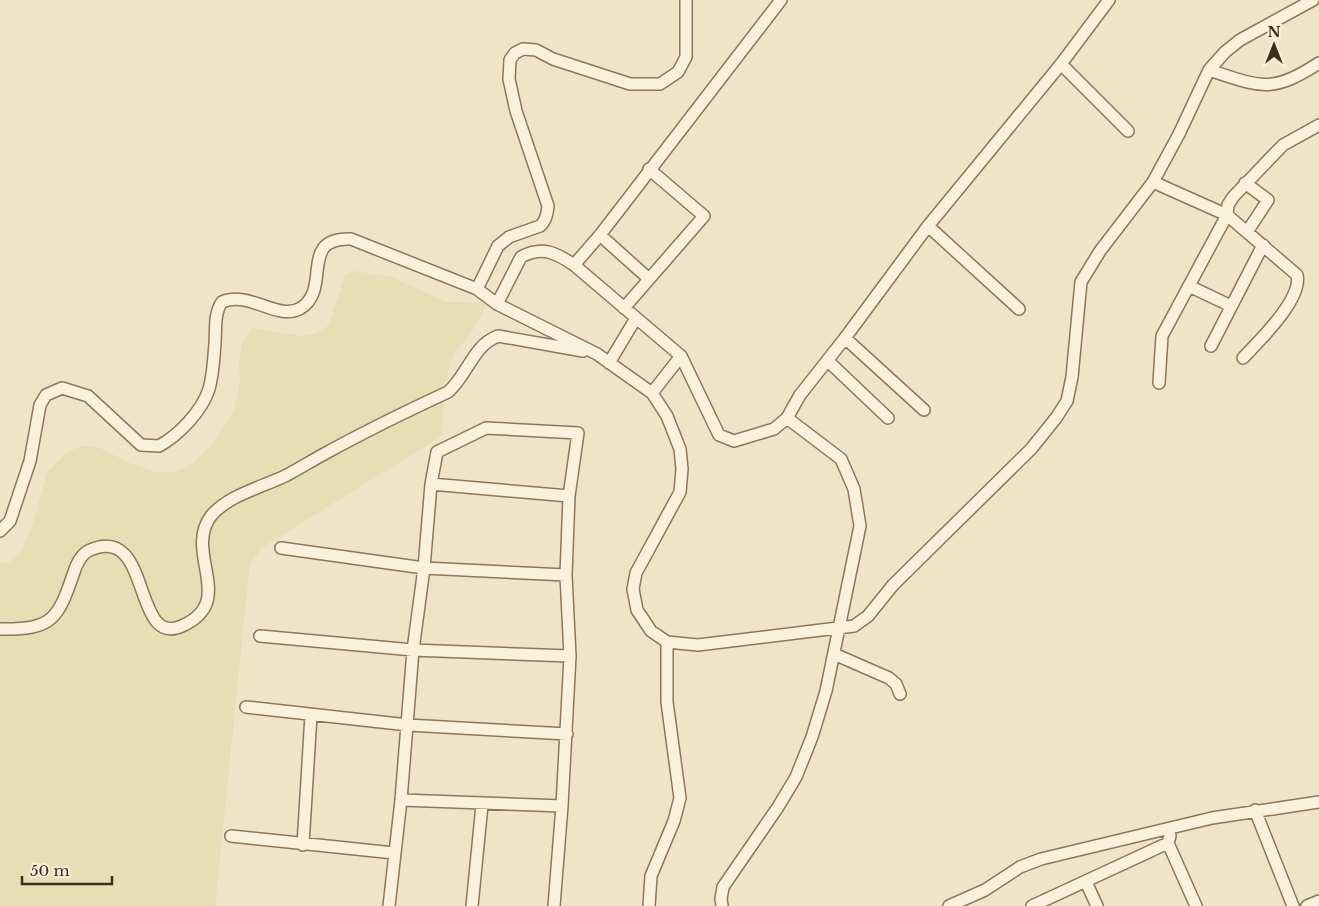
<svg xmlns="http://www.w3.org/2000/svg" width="1319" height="906" font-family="'Libre Baskerville',serif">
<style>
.farmland{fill:#e6deb5}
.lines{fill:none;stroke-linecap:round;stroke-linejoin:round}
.minor-casing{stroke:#8d765c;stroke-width:14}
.minor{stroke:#faf1dc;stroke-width:11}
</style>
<rect width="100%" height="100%" fill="#f0e4c8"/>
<path class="farmland" d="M354 271 391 277 446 302 487 303 473 330 453 355 445 382 442 436 263 547 250 563 215 906H0V564L9 562 22 551 32 526 48 471 68 451 84 446 98 447 132 464 156 472H174L189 467 212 445 234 410 240 382 239 362 242 344 253 328 303 336 317 333 329 325 345 275Z"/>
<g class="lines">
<defs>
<path id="minor" d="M781 0 600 235 574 265 681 356 719 435 734 441 774 429 787 418 800 395 845 338 928 226 1061 64 1109 0
M1061 64 1128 131
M1209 70C1261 87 1271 94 1319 63
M1153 182 1227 215 1297 275C1303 299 1258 342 1243 358
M1245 183 1268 200 1247 232
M928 226 1019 309
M600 235 649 279
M1189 286 1231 306
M477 289 498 246 509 237 540 226C546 221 547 214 548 206L516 111 509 79 510 60 515 53 523 49 536 50 553 59 630 84H660L678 72 686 57V0
M497 304 521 257C542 246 555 252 574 265
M624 308 704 216 649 169
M845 338 924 410
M1211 346 1263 245
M828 361 888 418
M609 363 636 318
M1159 383 1162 336 1227 215 1228 205 1233 197 1283 145 1319 125
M652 393 681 356
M431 484 569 496
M0 531 10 521 30 461 40 405 46 395 62 388 88 396 141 445 159 446C179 435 202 411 209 389 213 375 214 357 215 343 216 329 214 313 222 302 250 290 278 322 301 308 332 288 298 237 351 239L477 289 497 304 597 354 652 393 667 416 680 449 682 469 680 492 636 573 633 589 637 610 651 631 667 642 698 645 854 626 868 616 893 585 1031 449 1056 418 1067 401 1072 377 1081 282 1100 251 1153 182 1179 134 1209 70 1225 52 1240 40 1313 0
M281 548 424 568 566 575
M0 629C53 630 58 619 74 572 76 565 81 555 88 551 153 520 131 649 182 626 238 601 183 553 211 516 228 495 263 487 287 475 300 468 313 460 326 453 366 431 407 411 448 392 468 375 472 346 498 336L583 351
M260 636 413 650 570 656
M834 654 889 678 896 684 900 694
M246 707 408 725 567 734
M401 800 562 806
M1255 810 1293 906
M231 836 394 853
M1170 836 1168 843 1196 906
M303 845 311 715
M1086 882 1097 906
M389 906 401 800 413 650 424 568 431 484 437 452 486 428 578 433 569 496 566 575 570 656 562 806 554 906
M472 906 482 805
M649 906 651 876 674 821 680 798 667 702V642
M722 906 721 899 723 887 778 807 796 777 812 737 826 691 860 526 854 489 841 459 787 418
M949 906 985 890 1020 867 1041 859 1212 818 1319 802
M1032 906 1168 843
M1307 906 1319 901"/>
</defs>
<use href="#minor" class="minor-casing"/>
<use href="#minor" class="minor"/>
</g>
<g transform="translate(1274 45)" stroke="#f7eed8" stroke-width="4" paint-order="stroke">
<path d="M0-4L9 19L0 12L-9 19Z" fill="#3d2e20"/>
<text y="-8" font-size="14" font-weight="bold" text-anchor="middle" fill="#3d2e20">N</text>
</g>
<path d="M22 876v8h90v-8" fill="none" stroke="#3d2e20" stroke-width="2.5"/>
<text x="30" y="876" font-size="15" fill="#3d2e20" stroke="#f7eed8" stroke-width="4" paint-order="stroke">50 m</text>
</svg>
